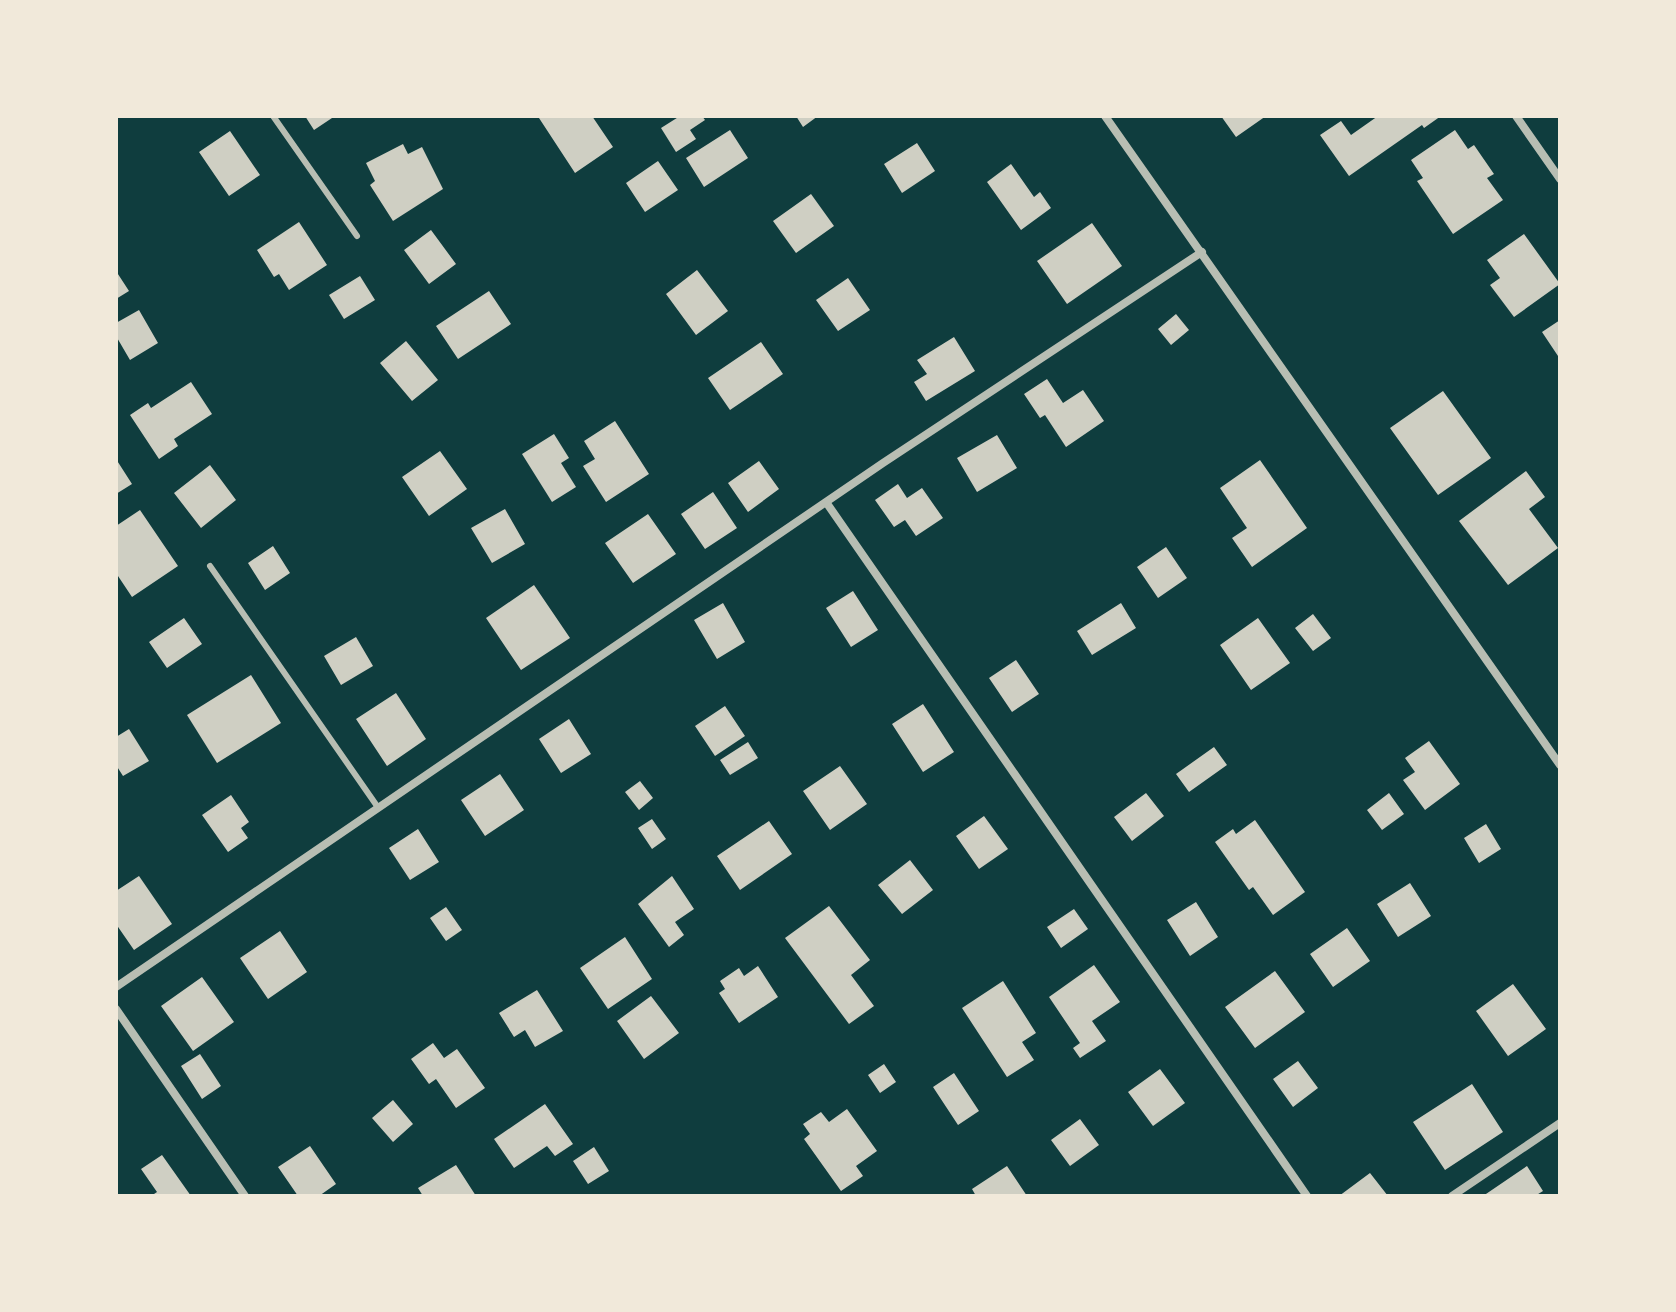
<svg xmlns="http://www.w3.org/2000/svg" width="1676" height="1312" font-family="'Fira Sans',sans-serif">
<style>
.building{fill:#cfcfc3}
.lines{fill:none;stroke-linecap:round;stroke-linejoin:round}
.service{stroke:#b8beb3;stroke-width:6}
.minor{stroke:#b8beb3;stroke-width:8}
</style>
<rect width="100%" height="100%" fill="#0f3d3e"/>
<path class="building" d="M305 116H335L314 130Z
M542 116H592L613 147 575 173 539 118Z
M680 116H702L705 120 690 130 696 139 676 152 661 128Z
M796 116H818L803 127Z
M1221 116H1266L1236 137Z
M1378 116H1441L1424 128 1422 125 1349 176 1320 135 1341 121 1351 135Z
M730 130 748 158 704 187 686 158Z
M1455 130 1468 149 1474 145 1494 174 1487 178 1503 200 1453 234 1417 181 1423 178 1411 160Z
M230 131 260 175 229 196 199 152Z
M917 143 935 171 902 193 884 164Z
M403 144 408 154 422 147 443 189 393 221 370 185 375 181 366 163Z
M658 161 678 190 645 212 626 183Z
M1011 164 1034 197 1040 192 1051 208 1021 230 987 182Z
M811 194 834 226 796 253 773 221Z
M299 222 327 265 289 290 279 274 274 277 257 250Z
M1092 223 1122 266 1067 304 1037 261Z
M431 230 456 264 429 284 404 250Z
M1524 234 1560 284 1514 317 1490 285 1500 278 1487 260Z
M697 270 728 311 696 335 666 294Z
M116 271 129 291 116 299Z
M360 276 375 300 344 319 329 295Z
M848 278 870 310 838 331 816 300Z
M489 291 511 324 458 359 436 326Z
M139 310 158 343 130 360 116 336V323Z
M1176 314 1189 330 1171 345 1158 329Z
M1560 320V359L1542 332Z
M954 337 975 371 926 401 914 382 927 374 917 360Z
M406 341 438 380 412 401 380 363Z
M761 342 783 374 730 410 708 378Z
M1047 379 1063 403 1083 390 1104 421 1066 447 1045 415 1040 418 1024 394Z
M191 382 212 414 174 439 178 446 159 459 130 415 148 403 151 408Z
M1443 391 1491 458 1438 495 1390 428Z
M615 421 649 474 606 502 583 466 595 459 584 441Z
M554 434 569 458 561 463 576 487 552 502 522 454Z
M997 435 1017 468 977 492 957 458Z
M440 451 467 489 429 516 402 477Z
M116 459 132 484 116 494Z
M1260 460 1307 528 1252 567 1232 538 1247 528 1220 488Z
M759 461 779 489 748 512 728 483Z
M210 465 236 500 201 528 174 493Z
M1526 471 1545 497 1529 509 1558 548 1508 585 1459 521Z
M898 484 907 498 922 488 943 518 916 536 905 520 894 527 875 500Z
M713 492 737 528 705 549 681 514Z
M505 509 525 544 492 563 471 528Z
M140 510 178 566 132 597 116 573V526Z
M648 514 676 554 633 583 605 543Z
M273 546 290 573 265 590 248 563Z
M1166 547 1187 578 1158 598 1137 567Z
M534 585 570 638 521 670 486 618Z
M853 591 878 630 851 647 826 608Z
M723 603 745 642 717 659 694 620Z
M1121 603 1136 628 1092 655 1077 631Z
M1313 614 1331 638 1313 651 1295 628Z
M184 618 202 644 167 668 149 642Z
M1258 618 1290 663 1251 690 1220 645Z
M356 637 373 666 341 685 324 656Z
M1016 660 1039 694 1012 712 989 678Z
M251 675 281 723 217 763 187 715Z
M396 693 426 739 387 766 356 719Z
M923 704 954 752 923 772 892 724Z
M725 706 745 736 715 756 695 726Z
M569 719 591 754 561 773 539 739Z
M129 729 149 761 123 776 116 765V737Z
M1429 741 1460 784 1425 810 1403 780 1415 772 1405 758Z
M748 742 758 758 730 775 720 760Z
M1214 747 1227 765 1189 792 1176 774Z
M840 766 867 804 830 830 803 791Z
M500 774 524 810 485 836 461 800Z
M640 781 653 798 639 810 625 792Z
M1146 793 1164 816 1132 841 1114 817Z
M1389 793 1404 814 1382 830 1367 810Z
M231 795 249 822 241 828 248 838 228 852 202 815Z
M984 816 1008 849 979 869 956 836Z
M652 819 666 839 652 849 638 828Z
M1255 820 1305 892 1273 915 1253 887 1249 890 1215 842 1233 829 1236 834Z
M769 821 792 854 740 890 717 856Z
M1486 824 1501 849 1479 863 1464 838Z
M418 829 439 862 410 880 389 848Z
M910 860 933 890 902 914 878 885Z
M139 876 172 924 134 950 116 924V891Z
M672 876 694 909 675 922 684 935 669 947 638 904Z
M1410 883 1431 916 1398 937 1377 904Z
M1196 902 1218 937 1190 956 1167 920Z
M829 906 870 960 851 975 874 1006 849 1024 785 938Z
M446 907 462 930 446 941 430 918Z
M1074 909 1088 929 1061 948 1047 927Z
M1347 928 1370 961 1333 987 1310 954Z
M280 931 307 972 268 999 240 958Z
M625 937 652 979 608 1009 580 968Z
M1094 965 1120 1002 1092 1021 1106 1041 1080 1058 1073 1048 1080 1043 1049 997Z
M758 966 778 997 739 1023 719 993 725 989 720 981 739 968 744 976Z
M1275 971 1305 1012 1255 1048 1225 1007Z
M202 977 234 1022 193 1051 161 1006Z
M1003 981 1036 1033 1022 1042 1034 1060 1007 1077 962 1008Z
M1513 984 1546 1029 1508 1056 1476 1011Z
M537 990 563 1031 535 1047 525 1030 514 1037 499 1013Z
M651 996 679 1033 644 1059 617 1021Z
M433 1043 444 1058 457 1049 485 1088 456 1108 436 1079 429 1084 411 1059Z
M200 1054 221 1086 202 1099 181 1066Z
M1298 1061 1318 1088 1293 1107 1273 1079Z
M884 1064 896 1082 880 1093 868 1075Z
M1160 1069 1185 1103 1153 1126 1128 1092Z
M954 1073 979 1111 958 1125 933 1087Z
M1472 1084 1503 1132 1445 1170 1413 1122Z
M393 1100 413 1124 393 1142 372 1118Z
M545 1104 573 1144 555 1156 547 1146 514 1168 494 1139Z
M847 1109 877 1151 856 1166 863 1176 841 1191 804 1139 810 1134 803 1124 821 1112 829 1122Z
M1080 1119 1099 1145 1070 1166 1051 1140Z
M310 1146 336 1184 319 1196H298L278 1167Z
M594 1147 609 1171 588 1184 573 1161Z
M162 1155 191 1196H151L157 1192 141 1169Z
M456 1165 476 1196H423L418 1188Z
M1007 1166 1027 1196H976L972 1189Z
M1527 1166 1543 1191 1535 1196H1483Z
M1370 1173 1388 1196H1339Z"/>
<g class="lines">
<path class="service" d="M273 116 357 236
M210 566 377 806"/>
<path class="minor" d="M1105 116 1560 765
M1516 116 1560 179
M826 502 1307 1196
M116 987 883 463 1202 252
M116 1009 245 1196
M1452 1196 1560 1123"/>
</g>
<rect width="1676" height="1312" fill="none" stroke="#f1e9da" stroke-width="236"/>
</svg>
